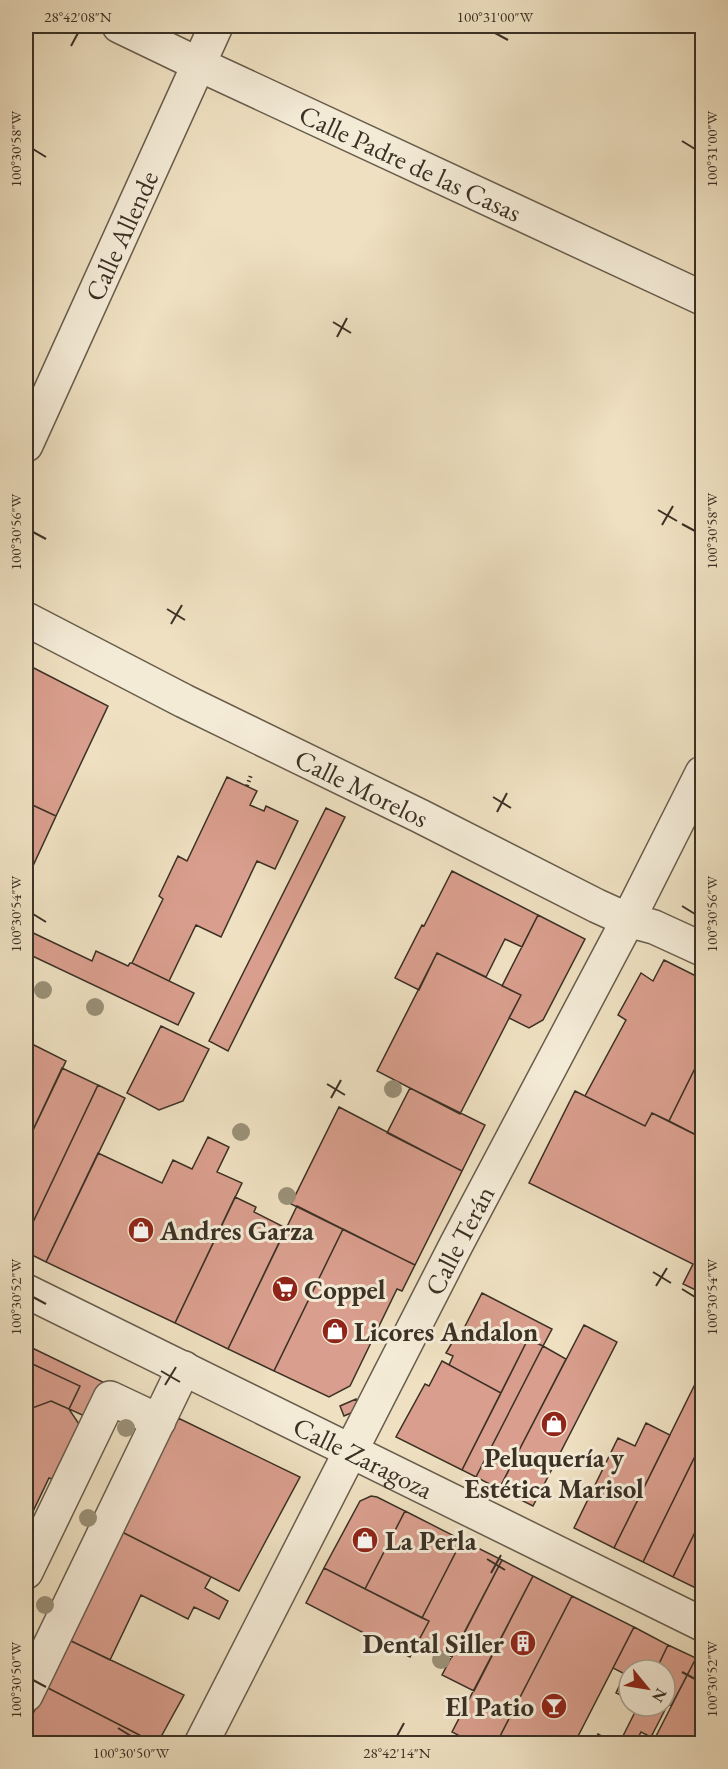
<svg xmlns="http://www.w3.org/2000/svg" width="728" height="1769" font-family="'EB Garamond',serif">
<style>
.building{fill:#d99e8d;stroke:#3b3125;stroke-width:1.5}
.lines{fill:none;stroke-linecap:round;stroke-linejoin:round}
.pedestrian-casing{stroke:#685d4c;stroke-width:36}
.minor-casing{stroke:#685d4c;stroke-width:36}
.tertiary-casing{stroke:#685d4c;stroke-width:36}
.path{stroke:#3b3125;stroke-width:4;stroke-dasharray:1.5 3;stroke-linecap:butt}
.pedestrian{stroke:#f4ebd7;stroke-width:33}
.minor{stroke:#f4ebd7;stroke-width:33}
.tertiary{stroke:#f4ebd7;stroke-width:33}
.tree{fill:#9a9077}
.ticks{fill:none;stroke:#3b3125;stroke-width:2}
.labels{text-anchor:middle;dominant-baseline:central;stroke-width:6;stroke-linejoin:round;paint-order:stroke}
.street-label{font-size:27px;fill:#3b3125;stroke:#f4ebd7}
.poi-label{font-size:27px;font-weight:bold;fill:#3b3125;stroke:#f4ebd7;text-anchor:start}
.neatline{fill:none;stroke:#3b3125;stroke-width:2}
.ticks-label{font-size:15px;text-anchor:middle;fill:#3b3125}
</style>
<rect width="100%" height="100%" fill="#eee0c1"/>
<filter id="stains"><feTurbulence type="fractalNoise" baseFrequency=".00333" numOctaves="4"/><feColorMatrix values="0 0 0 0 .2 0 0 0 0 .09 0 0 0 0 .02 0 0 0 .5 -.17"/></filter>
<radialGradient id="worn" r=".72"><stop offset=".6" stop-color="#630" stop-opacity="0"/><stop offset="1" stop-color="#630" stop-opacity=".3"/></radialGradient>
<path class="building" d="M26 664 108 706 56 816 26 802Z
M227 777 257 791 250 805 264 811 266 806 298 821 275 869 257 861 221 937 196 925 169 981 132 963 163 899 159 896 178 856 187 861Z
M26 802 56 816 26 881Z
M326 808 345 817 228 1051 209 1041Z
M452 871 538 915 522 947 505 939 486 977 437 953 419 990 395 978 422 925 424 926Z
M538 915 585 939 543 1020 529 1028 509 1018 521 995 502 986Z
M27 930 92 961 96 951 128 966 130 963H132L194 993 178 1025 26 953V934Z
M437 953 521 995 460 1114 377 1071Z
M664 960 702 979V1054L669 1121 652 1113 645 1126 585 1096 626 1020 618 1015 641 973 653 981Z
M161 1026 209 1049 183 1101 159 1110 127 1093Z
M26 1041 66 1061 26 1145Z
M702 1054V1138L669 1121Z
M62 1068 98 1085 26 1237V1145Z
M98 1085 125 1098 46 1262 26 1252V1237Z
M410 1088 485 1125 462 1171 387 1133Z
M575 1091 645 1126 652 1113 702 1138V1293L683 1284 693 1264 529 1183Z
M339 1107 462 1171 415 1265 291 1204Z
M208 1137 229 1147 217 1172 242 1183 175 1323 46 1262 98 1153 162 1183 173 1160 192 1169Z
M235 1197 256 1207 254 1212 286 1228 228 1349 175 1323Z
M297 1206 343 1229 274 1371 228 1349Z
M343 1229 415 1265 402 1291 397 1289 350 1386 329 1397 274 1371Z
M482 1293 552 1329 543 1346 528 1339 501 1393 449 1365 453 1356 446 1353 457 1334 460 1336Z
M584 1325 617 1342 533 1506 499 1489Z
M528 1339 543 1346 476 1477 462 1470Z
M26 1345 107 1384 91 1419 69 1409 80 1386 26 1361Z
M543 1346 566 1359 499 1489 476 1477Z
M26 1361 80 1386 69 1409 51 1401 32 1408 28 1415 26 1414Z
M442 1361 501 1393 462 1470 396 1437 425 1384 429 1386Z
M702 1370V1442L643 1562 614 1548Z
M356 1399 360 1409 344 1416 340 1406Z
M51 1401 69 1409 79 1424 52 1479 49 1478 27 1524 35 1528 26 1549V1421L32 1408Z
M178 1418 300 1477 239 1591 122 1532Z
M646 1423 670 1435 614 1548 574 1528 618 1438 635 1446Z
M702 1442V1518L673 1577 643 1562Z
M371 1496 377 1497 405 1511 365 1589 324 1568 360 1501Z
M405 1511 462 1540 422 1618 365 1589Z
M702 1518V1591L673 1577Z
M122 1532 211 1577 205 1588 228 1601 219 1619 194 1607 188 1619 141 1595 110 1660 69 1640Z
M462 1540 502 1560 452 1657 419 1640 429 1621 422 1618Z
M502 1560 533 1576 474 1691 442 1675Z
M324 1568 429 1621 410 1657 306 1603Z
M533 1576 572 1596 496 1744H475L452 1732Z
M572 1596 634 1627 574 1744H496Z
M634 1627 668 1645 656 1670H629V1699L616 1693 625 1674 613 1668Z
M69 1640 184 1695 157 1744 46 1687Z
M668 1645 696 1658 671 1706 668 1704 651 1737 641 1732 635 1744H619L638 1706H665V1670H656Z
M696 1658 702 1662V1744H652Z
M46 1687 157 1744 26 1743V1728Z
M598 1734 615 1744H593Z"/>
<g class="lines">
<defs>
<path id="pedestrian" d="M26 1572 110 1398 159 1421
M26 1695 184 1368"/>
<g id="minor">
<path id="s1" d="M26 1291 702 1624"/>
<path id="s2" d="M201 1744 456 1245 628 920 702 773"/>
</g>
<g id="tertiary">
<path id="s3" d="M119 26 198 64 702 298"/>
<path id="s4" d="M26 445 216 26"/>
<path id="s5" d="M26 619 184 701 420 816 597 906 628 920 654 927 702 949"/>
</g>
</defs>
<use href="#pedestrian" class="pedestrian-casing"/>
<use href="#minor" class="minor-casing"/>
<use href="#tertiary" class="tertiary-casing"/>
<path class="path" d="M247 786 251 775"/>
<use href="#pedestrian" class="pedestrian"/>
<use href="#minor" class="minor"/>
<use href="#tertiary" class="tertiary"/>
</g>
<g class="tree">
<circle cx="43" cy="990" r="9"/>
<circle cx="95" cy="1007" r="9"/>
<circle cx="393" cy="1089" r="9"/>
<circle cx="241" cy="1132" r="9"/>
<circle cx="287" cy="1196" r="9"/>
<circle cx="126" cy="1428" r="9"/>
<circle cx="88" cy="1518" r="9"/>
<circle cx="45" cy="1605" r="9"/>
<circle cx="441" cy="1660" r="9"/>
</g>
<path class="ticks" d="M495 33 508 40M71 46 78 33M682 141 695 149M33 149 46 157M333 322 351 333M337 337 347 318M658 510 677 521M682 524 695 531M662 525 673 506M33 532 46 539M167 609 185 620M171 624 182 605M493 797 511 808M497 812 507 793M682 906 695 914M33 914 46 922M327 1084 345 1095M331 1098 341 1080M653 1272 671 1283M656 1286 667 1268M682 1289 695 1297M33 1297 46 1304M161 1371 180 1382M165 1385 176 1367M487 1559 505 1570M491 1573 501 1555M682 1672 695 1679M33 1680 46 1687M118 1728 131 1736M397 1736 404 1723"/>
<defs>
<symbol id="shop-disc" viewBox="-11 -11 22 22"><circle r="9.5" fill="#8f2418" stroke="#f4ebd7"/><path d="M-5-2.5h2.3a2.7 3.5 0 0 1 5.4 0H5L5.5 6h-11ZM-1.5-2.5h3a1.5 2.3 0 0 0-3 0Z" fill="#fff"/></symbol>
<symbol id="supermarket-disc" viewBox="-11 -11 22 22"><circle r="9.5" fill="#8f2418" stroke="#f4ebd7"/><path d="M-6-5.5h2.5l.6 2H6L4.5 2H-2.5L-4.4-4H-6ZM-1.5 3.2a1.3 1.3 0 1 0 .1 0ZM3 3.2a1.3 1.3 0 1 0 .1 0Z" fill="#fff"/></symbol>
<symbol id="building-disc" viewBox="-11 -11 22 22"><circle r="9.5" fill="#8f2418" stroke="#f4ebd7"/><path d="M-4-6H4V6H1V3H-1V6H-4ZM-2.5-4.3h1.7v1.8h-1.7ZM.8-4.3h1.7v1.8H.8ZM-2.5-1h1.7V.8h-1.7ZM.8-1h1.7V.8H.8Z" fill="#fff"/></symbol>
<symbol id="bar-disc" viewBox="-11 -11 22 22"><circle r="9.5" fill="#8f2418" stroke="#f4ebd7"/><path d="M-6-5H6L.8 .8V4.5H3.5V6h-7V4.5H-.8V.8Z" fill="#fff"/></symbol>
</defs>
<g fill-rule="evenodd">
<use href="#shop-disc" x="126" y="1215" width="30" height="30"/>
<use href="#supermarket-disc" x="270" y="1274" width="30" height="30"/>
<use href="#shop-disc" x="320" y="1316" width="30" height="30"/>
<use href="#shop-disc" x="539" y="1409" width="30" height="30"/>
<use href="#shop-disc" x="350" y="1525" width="30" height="30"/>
<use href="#building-disc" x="508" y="1628" width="30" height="30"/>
<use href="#bar-disc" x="539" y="1691" width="30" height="30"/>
</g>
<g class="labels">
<g class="street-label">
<text stroke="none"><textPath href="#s3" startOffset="322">Calle Padre de las Casas</textPath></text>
<text stroke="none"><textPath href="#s4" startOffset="230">Calle Allende</textPath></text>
<text stroke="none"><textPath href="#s5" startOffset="376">Calle Morelos</textPath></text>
<text stroke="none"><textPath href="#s2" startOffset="566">Calle Terán</textPath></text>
<text stroke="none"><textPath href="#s1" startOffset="376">Calle Zaragoza</textPath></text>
</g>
<g class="poi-label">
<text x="160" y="1230">Andres Garza</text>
<text x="304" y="1289">Coppel</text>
<text x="354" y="1331">Licores Andalon</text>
<text x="554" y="1457" text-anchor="middle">Peluquería y<tspan x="554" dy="31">Estética Marisol</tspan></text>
<text x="385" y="1540">La Perla</text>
<text x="504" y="1643" text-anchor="end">Dental Siller</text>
<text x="534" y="1706" text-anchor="end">El Patio</text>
</g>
</g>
<rect width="728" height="1769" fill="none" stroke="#eee0c1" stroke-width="66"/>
<g transform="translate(647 1688) rotate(120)"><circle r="28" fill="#f4ebd7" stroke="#aaa190" stroke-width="1.5"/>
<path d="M0-4.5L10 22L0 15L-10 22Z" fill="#8f2418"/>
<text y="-9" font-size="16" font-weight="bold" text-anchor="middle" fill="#3b3125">N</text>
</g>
<rect x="33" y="33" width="662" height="1703" class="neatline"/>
<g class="ticks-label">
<text x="78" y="22">28°42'08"N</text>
<text x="495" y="22">100°31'00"W</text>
<text transform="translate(712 149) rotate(-90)" y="5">100°31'00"W</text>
<text transform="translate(16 149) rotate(-90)" y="5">100°30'58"W</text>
<text transform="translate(712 531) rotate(-90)" y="5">100°30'58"W</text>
<text transform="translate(16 532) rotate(-90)" y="5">100°30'56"W</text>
<text transform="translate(712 914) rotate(-90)" y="5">100°30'56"W</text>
<text transform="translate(16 914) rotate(-90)" y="5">100°30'54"W</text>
<text transform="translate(712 1297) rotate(-90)" y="5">100°30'54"W</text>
<text transform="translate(16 1297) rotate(-90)" y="5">100°30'52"W</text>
<text transform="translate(712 1679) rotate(-90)" y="5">100°30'52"W</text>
<text transform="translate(16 1680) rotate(-90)" y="5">100°30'50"W</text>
<text x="131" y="1758">100°30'50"W</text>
<text x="397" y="1758">28°42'14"N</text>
</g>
<rect width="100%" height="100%" filter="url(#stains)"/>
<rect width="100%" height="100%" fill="url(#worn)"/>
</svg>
